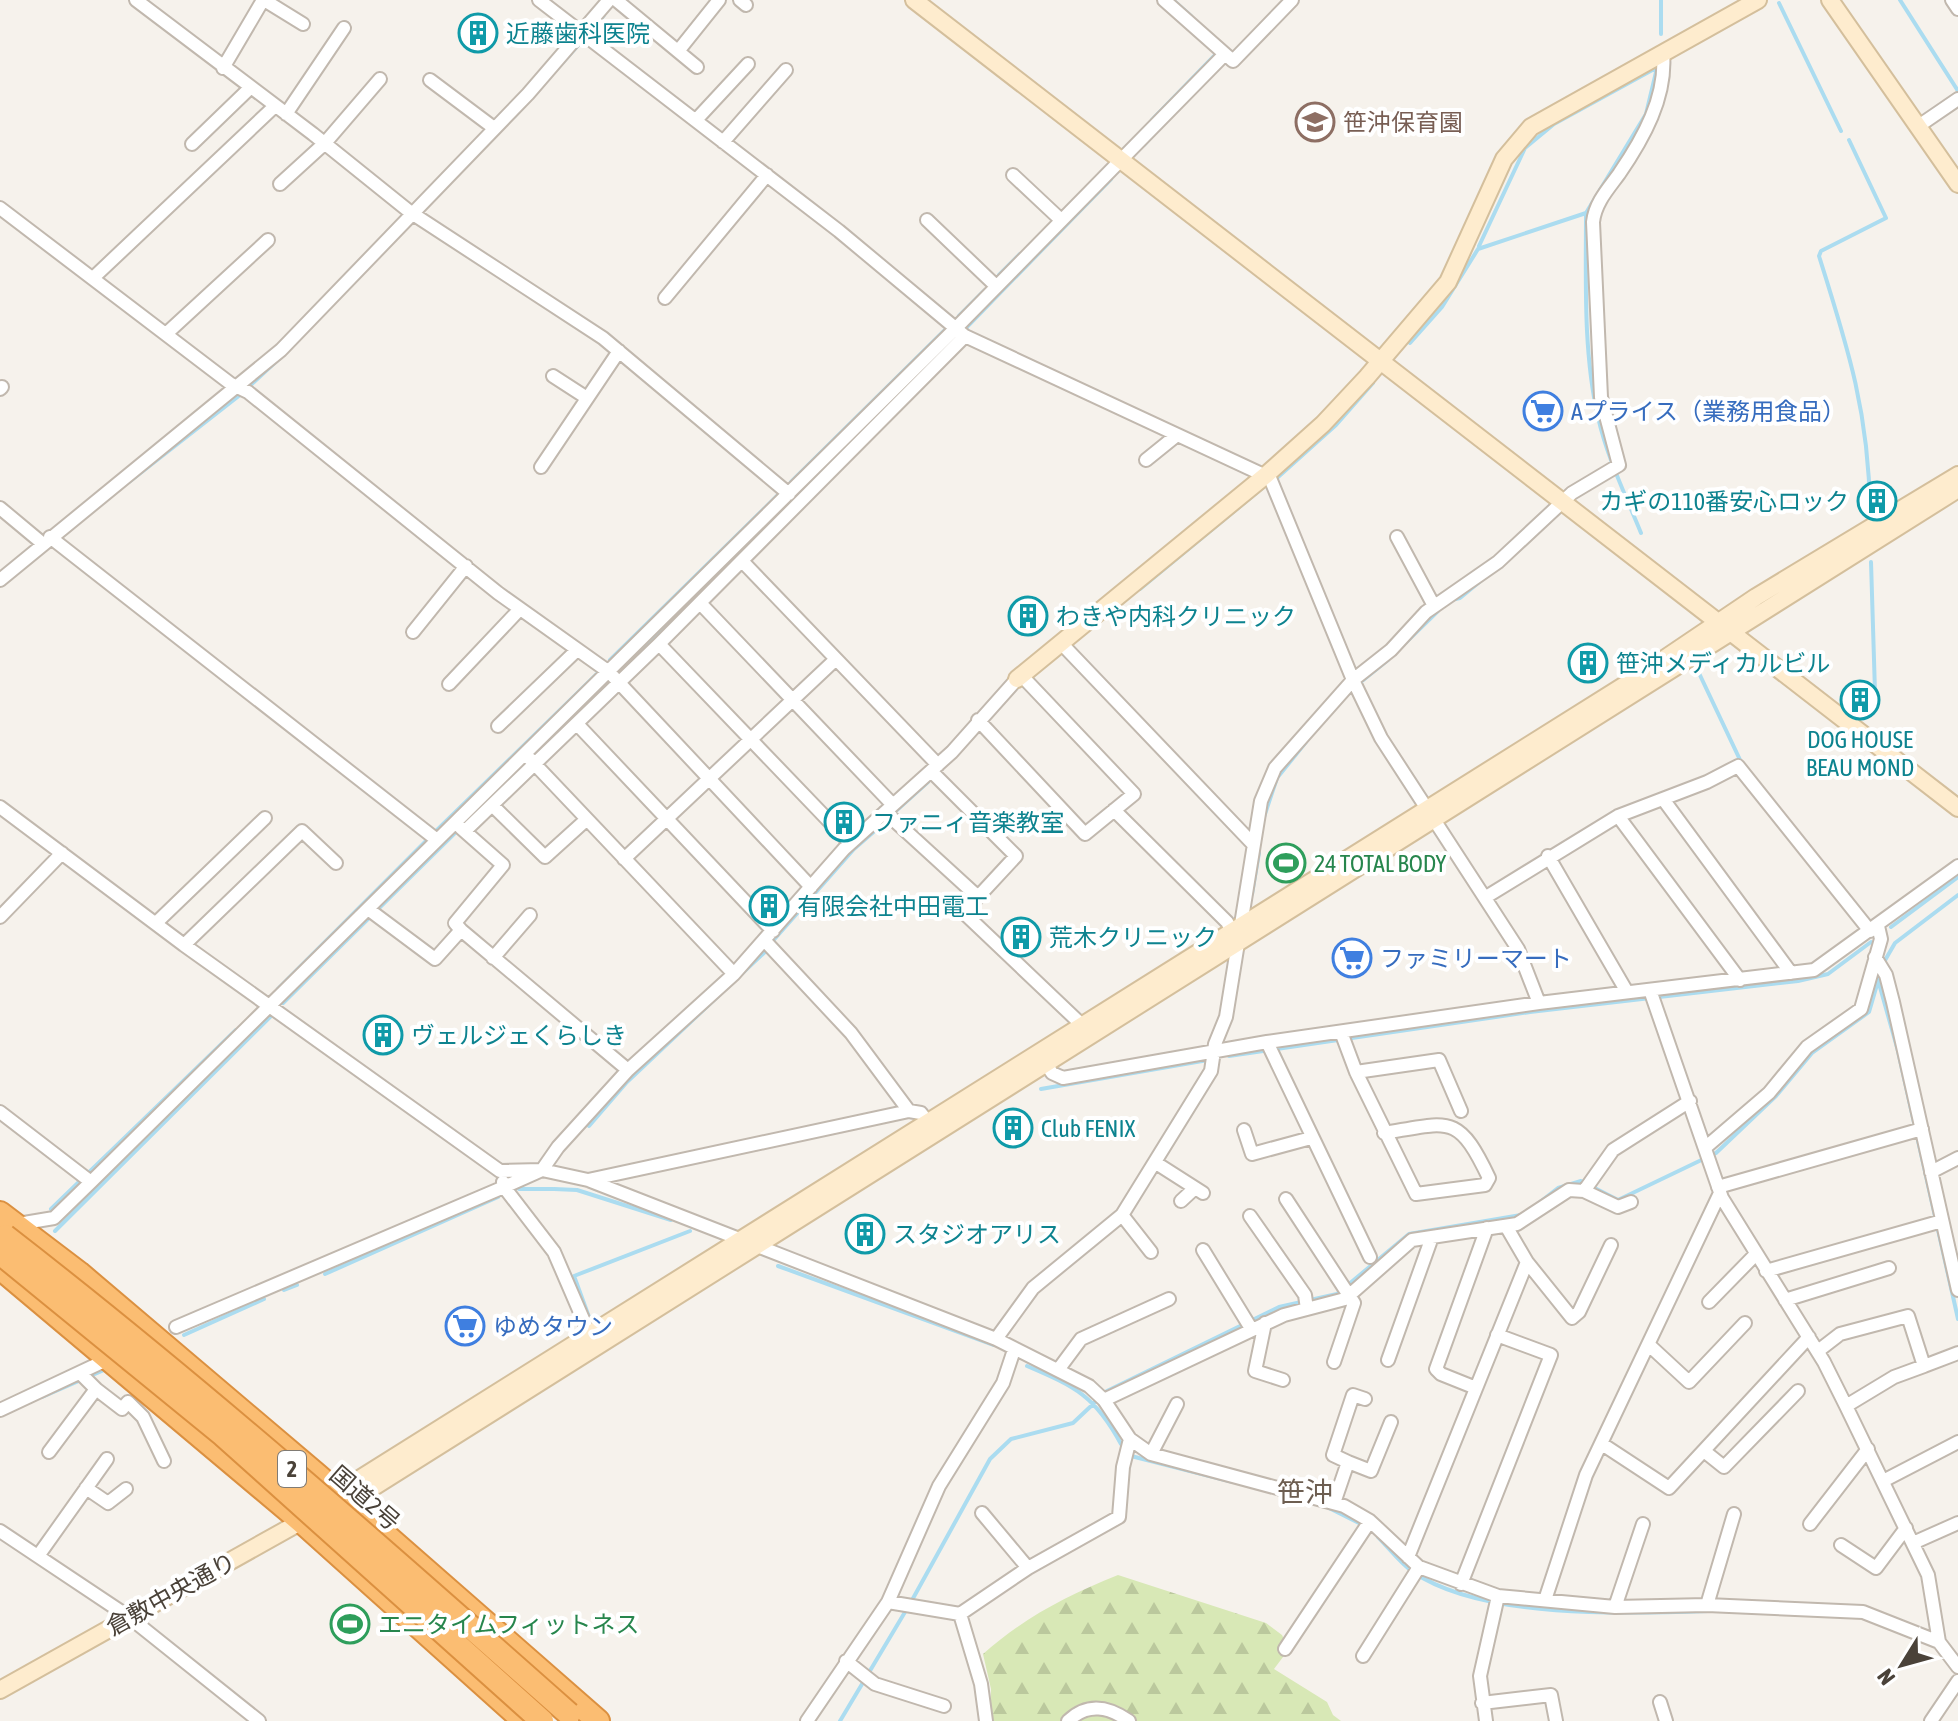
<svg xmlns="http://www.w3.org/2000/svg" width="1958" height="1721" font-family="'Asap Condensed','Noto Sans JP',sans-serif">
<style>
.forest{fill:url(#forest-firs)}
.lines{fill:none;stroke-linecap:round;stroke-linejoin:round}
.stream{stroke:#abdcf0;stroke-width:4}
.street-casing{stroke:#c1b8ae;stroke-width:16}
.secondary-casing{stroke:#d4bf9c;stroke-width:20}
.highway-casing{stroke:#db9040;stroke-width:26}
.street{stroke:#fff;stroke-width:12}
.secondary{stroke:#feecce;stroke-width:16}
.highway{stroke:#fbbd72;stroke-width:22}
.highway-bridge-casing{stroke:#db9040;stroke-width:26;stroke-linecap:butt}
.highway-bridge{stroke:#fbbd72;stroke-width:22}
.labels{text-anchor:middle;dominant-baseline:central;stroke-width:8;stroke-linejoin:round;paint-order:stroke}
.shield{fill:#fff;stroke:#807b74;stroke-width:2}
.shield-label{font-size:22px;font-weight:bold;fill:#4a4239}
.culture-label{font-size:24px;fill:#0d838f;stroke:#fff;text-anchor:start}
.education-label{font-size:24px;fill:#785e54;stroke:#fff;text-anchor:start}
.shop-label{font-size:24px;fill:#366cbe;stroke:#fff;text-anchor:start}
.leisure-label{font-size:24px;fill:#27864d;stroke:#fff;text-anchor:start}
.street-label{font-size:24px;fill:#4a4239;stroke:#fff}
.quarter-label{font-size:28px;fill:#6d5e51;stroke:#fff}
</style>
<defs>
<pattern id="forest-firs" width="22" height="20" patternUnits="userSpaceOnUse" patternTransform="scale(2)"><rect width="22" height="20" fill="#d8e8b6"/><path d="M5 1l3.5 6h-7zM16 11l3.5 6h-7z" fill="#bbc89d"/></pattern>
</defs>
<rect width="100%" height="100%" fill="#f6f2ec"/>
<path class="forest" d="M1118 1575 1266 1623 1282 1635 1289 1649 1274 1669 1327 1702 1333 1715 1341 1721H990L991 1689 983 1654C1025 1617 1066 1596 1118 1575Z"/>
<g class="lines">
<path class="stream" d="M1173 0 1191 16
M1900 0 1958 91
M1779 3 1841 131
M591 32 604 15
M1661 34V0
M514 117 582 41
M1152 120 1218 52
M1849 140 1886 218 1821 251 1819 256C1848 348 1869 413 1870 511
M1144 145 1153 135
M1586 213C1586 279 1583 352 1598 417 1607 457 1625 494 1641 533
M1479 246 1525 148 1554 124 1656 68
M999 275 1020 254
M959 316 985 290
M962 332 1111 179
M1410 343 1442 307 1478 249 1586 213 1646 114 1657 68
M1277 478 1336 425 1373 383
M129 482 240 395 282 356
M791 482 948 327
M1871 562 1875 692
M1140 589 1266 485
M1451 600 1460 598 1483 579
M1394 654 1438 611
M610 660 779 494
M1698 671 1742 764
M1357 685 1388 660
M533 757 873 420
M897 810 928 782
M1264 817 1277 778 1306 742
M437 830 601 670
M1252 894 1259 853
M1891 927 1958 877
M771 943 854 849 885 822
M1884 962 1895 943 1958 895
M1878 980 1898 1051 1958 1319
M278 989 428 839
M283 1003 458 830
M1229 1056 1530 1012 1798 981 1828 974 1871 942
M1041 1089 1208 1060
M589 1126 627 1082 768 949
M519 1189H553
M554 1189 577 1190 671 1220
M1535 1206 1558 1188 1581 1181 1618 1200 1716 1153 1776 1096 1812 1053 1869 1012 1881 971
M51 1209 236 1030
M55 1231 270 1017
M778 1266 994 1345
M325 1274 498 1197
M284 1290 297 1285
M589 1317 574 1276 690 1231
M184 1335 264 1299
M1027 1366C1076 1387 1095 1396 1121 1444
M42 1397 104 1370
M1131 1456 1233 1482
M1327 1507 1365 1526
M1378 1537C1389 1548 1400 1563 1413 1572 1482 1619 1626 1614 1708 1611
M840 1721 911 1602 990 1459 1011 1439 1073 1423 1107 1391 1279 1307 1337 1294 1409 1234 1521 1215"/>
<defs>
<path id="street" d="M136 0 313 134 410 212 603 338 789 494
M264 0 303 24
M539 0 839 231 965 336 1270 478 1353 680 1381 738 1518 949 1539 1003
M616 0 697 67
M740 0 746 5
M1952 0 1958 9
M679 50 719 0
M1225 54 1233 61 1292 0
M223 68 263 0
M430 80 494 128
M286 114 344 28
M696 120 748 64
M1920 125 1958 99
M723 142 786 70
M192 144 250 88
M1013 175 1061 220
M280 184 325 143 380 79
M0 208 231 384 248 392 498 593 609 672 811 887
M927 220 996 286
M93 278 275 106
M665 298 767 175
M167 333 268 240
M553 376 587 398
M0 389 2 387
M1146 460 1177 435
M541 467 619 351
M0 508 42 543
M50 537 437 840
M1397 537 1434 606
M742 561 938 765
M0 580 281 350 528 94 609 0
M700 603 893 805
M413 632 466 566
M1060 642 1253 844
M659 644 850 843
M449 684 520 609
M978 720 1085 834 1134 794 1021 675
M577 724 773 931
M498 726 577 650
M530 759 734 974
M1663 799 1791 973
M492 805 545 857 587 819
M0 807 184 945 500 1171 542 1170 588 1180 996 1339 1089 1386 1104 1400 1130 1439 1151 1454 1344 1506 1370 1521 1419 1567 1498 1596 1615 1607 1707 1605 1863 1612 1939 1642
M1114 810 1227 922 1236 938
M885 812 978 897 1016 856 931 771
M1618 816 1740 980
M465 831 659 644 965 336
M1548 856 1627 992
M624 859 836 659
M978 897 964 913 1083 1026
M1486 897 1618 816 1707 782 1738 766 1870 931
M368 909 435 959 461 930 455 923 503 865 461 828
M0 917 62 853
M156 923 265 818
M461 930 628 1070
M765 941 851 1033 909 1111
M184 945 302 831 336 863
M1875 957 1886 975 1893 1002 1958 1290
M493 958 530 915
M1650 990 1722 1198 1824 1362 1846 1406 1928 1575 1939 1642 1958 1667
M1341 1032 1356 1072 1416 1194 1485 1185 1489 1178C1458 1113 1450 1122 1384 1133
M1267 1042 1370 1257
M1041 1056 1052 1073 1063 1078 1267 1042 1539 1003 1814 970 1958 866
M1356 1072 1439 1060 1461 1111
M0 1112 91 1182
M1244 1130 1252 1154 1311 1138
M1706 1147 1769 1093 1807 1047 1861 1009 1881 939 1878 926
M1156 1163 1203 1193
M1931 1172 1958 1158
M588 1180 909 1111 921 1113 933 1129
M1718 1187 1922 1129
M1584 1191 1613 1150 1690 1101
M1286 1199 1354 1303 1334 1362
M1181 1201 1195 1188
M1122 1215 1151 1252
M1250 1216 1305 1295 1307 1309
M18 1224 54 1218 91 1182 956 328 1225 54 1164 0
M1203 1250 1252 1330
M1527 1262 1572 1318 1579 1312 1611 1245
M1766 1271 1942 1221
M1785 1300 1889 1268
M1709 1302 1755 1255
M1265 1323 1255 1371 1283 1380
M176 1327 504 1187 503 1182
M996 1339 1033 1288 1122 1215 1211 1071 1215 1044 1226 1017 1261 801 1275 768 1353 680 1391 650 1426 612 1498 562 1572 493 1619 465 1601 397 1593 222C1595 203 1608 189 1619 174 1643 139 1667 97 1663 53
M592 1340 554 1252 504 1187 542 1170 558 1147 628 1070 734 974 844 849 952 752 1017 679
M1649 1345 1689 1382 1745 1323
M1818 1351 1840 1334 1908 1316 1924 1366 1958 1353
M1388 1360 1432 1237
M1058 1370 1081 1339 1169 1299
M1476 1388 1441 1374 1436 1369 1487 1228
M96 1389 122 1409 128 1402 143 1417 164 1461
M1104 1400 1284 1315 1345 1299 1412 1240 1517 1224 1569 1190 1584 1191 1618 1207 1631 1202
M1846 1406 1894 1377 1924 1366
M0 1410 100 1363
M1602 1444 1669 1488 1809 1337
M1704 1451 1724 1467 1798 1391
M49 1452 96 1389 80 1373
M1151 1454 1177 1404
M1348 1462 1333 1455 1353 1395 1365 1399
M1883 1481 1958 1442
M86 1488 108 1503 126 1489
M1334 1503 1348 1462 1371 1471 1391 1422
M982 1513 1028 1568
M1810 1524 1868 1449
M0 1531 129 1617 259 1721
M1913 1543 1958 1523
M1841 1545 1876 1568 1906 1528
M38 1556 107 1459
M1408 1557 1527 1262 1506 1226
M1461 1584 1551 1355 1497 1335
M1545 1600 1586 1475 1720 1193
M888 1602 960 1614 1028 1568 1119 1517 1123 1467 1130 1439
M1707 1605 1734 1514
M1615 1607 1643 1524
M960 1614 981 1684 986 1721
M1285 1649 1370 1521
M1363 1656 1419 1567
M846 1661 875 1684 944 1706
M1660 1702 1666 1721
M1482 1703 1551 1695 1556 1721
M807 1721 888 1602 939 1486 1003 1383 1014 1350
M1068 1721C1088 1702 1109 1707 1129 1721
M1486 1721 1480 1676 1498 1596
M1931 1721 1958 1681"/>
<path id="secondary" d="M914 0 1958 808
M1830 0 1958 184
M1017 679 1266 475 1323 424 1367 377 1448 282 1504 159 1531 127 1758 0
M344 1498 361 1478 1636 678 1756 597 1958 475
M337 1503 372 1488 1958 489
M0 1690 309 1517"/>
<path id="highway" d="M0 1213 79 1273 317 1475 598 1721
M0 1268 301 1521 524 1721"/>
</defs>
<use href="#street" class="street-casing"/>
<use href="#secondary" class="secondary-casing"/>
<use href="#highway" class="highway-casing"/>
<use href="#street" class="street"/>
<use href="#secondary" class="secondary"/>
<use href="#highway" class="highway"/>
<defs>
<path id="highway-bridge" d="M5 1236C200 1387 384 1550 569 1714
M0 1253 223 1435 542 1721"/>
</defs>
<use href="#highway-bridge" class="highway-bridge-casing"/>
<use href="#highway-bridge" class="highway-bridge"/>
</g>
<defs>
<symbol id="building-ring" viewBox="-11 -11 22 22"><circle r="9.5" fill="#fff" stroke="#0f9aa8" stroke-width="1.5"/><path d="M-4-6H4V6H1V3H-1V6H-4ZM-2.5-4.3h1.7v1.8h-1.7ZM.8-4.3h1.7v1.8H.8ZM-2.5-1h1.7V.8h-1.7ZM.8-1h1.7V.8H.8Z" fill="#0f9aa8"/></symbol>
<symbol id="school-ring" viewBox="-11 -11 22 22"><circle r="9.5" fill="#fff" stroke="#8d6e63" stroke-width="1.5"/><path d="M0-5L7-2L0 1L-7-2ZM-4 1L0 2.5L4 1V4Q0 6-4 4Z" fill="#8d6e63"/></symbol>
<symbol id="supermarket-ring" viewBox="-11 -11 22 22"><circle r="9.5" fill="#fff" stroke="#3f7fe0" stroke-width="1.5"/><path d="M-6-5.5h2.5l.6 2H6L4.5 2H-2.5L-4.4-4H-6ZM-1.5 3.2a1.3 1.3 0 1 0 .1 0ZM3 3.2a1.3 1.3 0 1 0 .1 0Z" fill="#3f7fe0"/></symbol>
<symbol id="stadium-ring" viewBox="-11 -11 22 22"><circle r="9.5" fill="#fff" stroke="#2e9e5b" stroke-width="1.5"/><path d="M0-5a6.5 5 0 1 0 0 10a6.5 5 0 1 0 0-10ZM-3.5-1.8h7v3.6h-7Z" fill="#2e9e5b"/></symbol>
</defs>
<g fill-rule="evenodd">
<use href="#building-ring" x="456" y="11" width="44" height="44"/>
<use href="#school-ring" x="1293" y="100" width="44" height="44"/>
<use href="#supermarket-ring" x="1521" y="389" width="44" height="44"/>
<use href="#building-ring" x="1855" y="479" width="44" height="44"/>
<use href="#building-ring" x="1006" y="594" width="44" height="44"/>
<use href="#building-ring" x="1566" y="641" width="44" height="44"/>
<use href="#building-ring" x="1838" y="678" width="44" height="44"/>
<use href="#building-ring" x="822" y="800" width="44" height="44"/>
<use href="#stadium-ring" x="1264" y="841" width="44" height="44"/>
<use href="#building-ring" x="747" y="884" width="44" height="44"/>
<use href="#building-ring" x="999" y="915" width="44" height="44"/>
<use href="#supermarket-ring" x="1330" y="936" width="44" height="44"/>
<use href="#building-ring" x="361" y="1013" width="44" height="44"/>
<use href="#building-ring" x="991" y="1106" width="44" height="44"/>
<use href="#building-ring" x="843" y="1212" width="44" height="44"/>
<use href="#supermarket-ring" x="443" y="1304" width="44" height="44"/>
<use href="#stadium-ring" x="328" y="1602" width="44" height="44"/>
</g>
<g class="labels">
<rect class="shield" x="278" y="1451" width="28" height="36" rx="6"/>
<g class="shield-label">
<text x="292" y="1469">2</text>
</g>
<g class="culture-label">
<text x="506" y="33">近藤歯科医院</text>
<text x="1849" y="501" text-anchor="end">カギの110番安心ロック</text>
<text x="1056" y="616">わきや内科クリニック</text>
<text x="1616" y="663">笹沖メディカルビル</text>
<text x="1860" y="739" text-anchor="middle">DOG HOUSE<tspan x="1860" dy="28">BEAU MOND</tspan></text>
<text x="872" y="822">ファニィ音楽教室</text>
<text x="797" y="906">有限会社中田電工</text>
<text x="1049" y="937">荒木クリニック</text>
<text x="411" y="1035">ヴェルジェくらしき</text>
<text x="1041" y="1128">Club FENIX</text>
<text x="893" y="1234">スタジオアリス</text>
</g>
<g class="education-label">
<text x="1343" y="122">笹沖保育園</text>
</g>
<g class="shop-label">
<text x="1571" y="411">Aプライス（業務用食品）</text>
<text x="1380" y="958">ファミリーマート</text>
<text x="493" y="1326">ゆめタウン</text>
</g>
<g class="leisure-label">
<text x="1314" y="863">24 TOTAL BODY</text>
<text x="378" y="1624">エニタイムフィットネス</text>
</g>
<g class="street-label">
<text transform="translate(365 1498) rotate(41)">国道2号</text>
<text transform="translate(171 1594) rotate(-29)">倉敷中央通り</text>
</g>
<g class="quarter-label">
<text x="1305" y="1492">笹沖</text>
</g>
</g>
<g transform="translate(1902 1665) rotate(233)" stroke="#ffffff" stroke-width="6" paint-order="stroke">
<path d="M0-6L14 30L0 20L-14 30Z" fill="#4a4239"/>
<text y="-12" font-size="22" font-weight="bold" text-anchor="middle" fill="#4a4239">N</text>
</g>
</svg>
